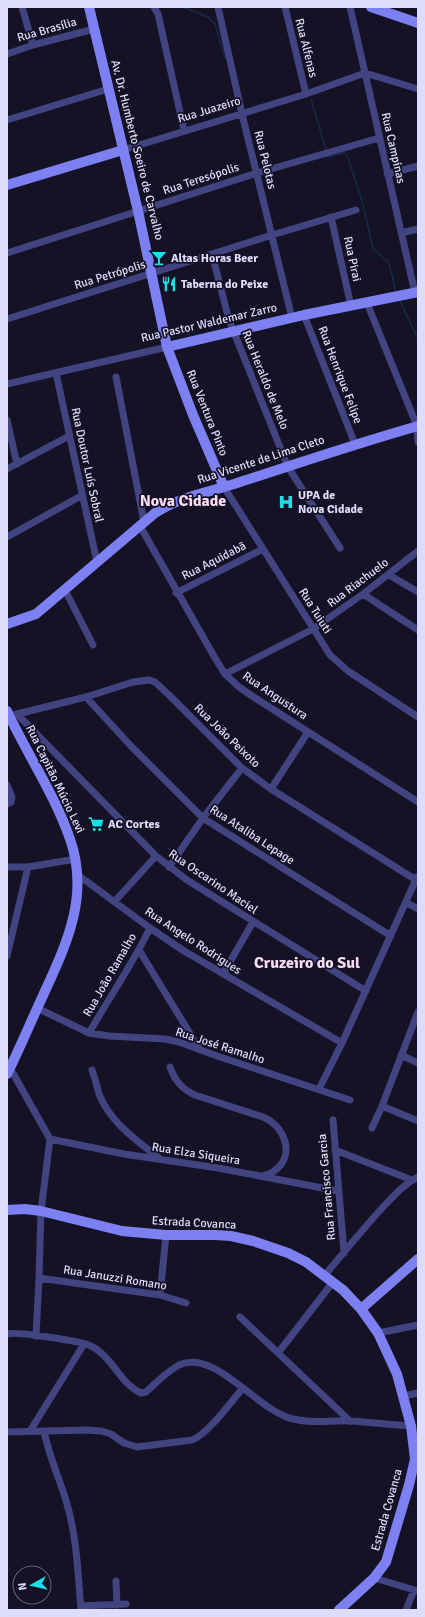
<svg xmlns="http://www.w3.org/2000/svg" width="425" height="1617" font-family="Signika,sans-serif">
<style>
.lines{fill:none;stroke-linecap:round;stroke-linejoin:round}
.stream{stroke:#142b49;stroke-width:1.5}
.street{stroke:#424381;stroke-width:7}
.secondary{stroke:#7d80f1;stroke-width:10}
.labels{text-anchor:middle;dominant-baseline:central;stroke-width:3.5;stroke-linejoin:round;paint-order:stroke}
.street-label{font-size:12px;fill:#dedcfb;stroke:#151226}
.poi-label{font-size:12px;font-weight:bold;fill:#dedcfb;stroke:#151226;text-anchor:start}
.district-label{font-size:16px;font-weight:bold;fill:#fbddf2;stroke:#151226}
</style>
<rect width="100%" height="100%" fill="#151226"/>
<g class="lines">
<path class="stream" d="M183 7 208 17 215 24 225 58
M311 99 326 150
M327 156 328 157 344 153 347 155 362 201 373 248 389 263 396 292
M399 299 418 339"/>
<path class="street" d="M22 7 33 45
M154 7 158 14 184 130
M218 7 242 114 292 318
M285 7 306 94
M350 7 415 293
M7 54 33 45 94 29
M7 120 108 89
M123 150 306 94 365 73 418 89
M387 174 418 166
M331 217 351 306
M401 233 418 229
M7 253 257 173 379 138
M212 254 229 320 288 467 340 548
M367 303 417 426 418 442
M304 315 355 444
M7 319 272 235 356 210
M56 373 97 562
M116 377 144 522
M7 384 167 347
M7 420 17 464
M7 469 69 436
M224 487 330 655 348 671 418 717
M140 526 215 658 225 674 239 687 252 696 418 802
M7 537 81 496
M389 575 418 592
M65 590 93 645
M176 593 263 549
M363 594 418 630
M225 674 313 629 363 594 418 551
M86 697 130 745 203 818 391 936
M17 714 156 856 187 880 366 991
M9 716 86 697 133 682 149 680 155 682 169 695 242 768 271 789 416 880
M7 785 12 797 11 802 7 804
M271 789 308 732
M7 867H28L76 859
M169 867 203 818 242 768
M78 875 150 928 184 951 342 1043
M115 901 156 856
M407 903 418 909
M139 950 200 1050
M7 956 28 867
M223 974 253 922
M37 1008 89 1033 109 1036 165 1039 179 1042 217 1056 350 1100
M89 1033C109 998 132 965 150 928
M401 1055 418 1063
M170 1067C175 1081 182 1089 195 1095L263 1117C285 1126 296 1156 274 1171 271 1174 266 1175 262 1176
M10 1068 50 1139 41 1211 39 1278 36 1336
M92 1070C95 1078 97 1086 99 1094 110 1122 136 1140 159 1158
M319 1089 342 1043 417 877
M382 1106 418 1121
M333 1120 344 1253
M372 1128 382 1106 418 1012
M50 1139 124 1154 218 1168 338 1191
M335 1150 412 1180
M325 1275C344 1252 363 1229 383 1207 394 1196 404 1184 418 1177
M39 1278 160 1295 186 1303
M160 1295 166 1235
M240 1317 350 1421
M378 1333 418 1325
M7 1334C17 1331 75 1341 86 1344 91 1346 96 1348 100 1352 115 1364 123 1385 141 1393L146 1392C156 1383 166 1372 179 1365 215 1348 257 1411 293 1419 312 1424 331 1420 350 1421 371 1422 391 1425 411 1426
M278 1353 333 1282
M404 1396 418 1393
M30 1431 84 1344
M44 1431C49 1457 60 1479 67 1504 77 1538 78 1575 81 1610
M7 1432 87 1430 101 1431 111 1434 124 1443 137 1447 192 1440C207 1435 231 1402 242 1389
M374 1578 418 1591
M116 1581 117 1605
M81 1606 126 1604
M406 1610 414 1590"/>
<path class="secondary" d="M89 7 138 211 167 347 193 415 224 487
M371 7 418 23
M7 185 123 150
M167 347 304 315 418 292
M7 624 36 614 155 513C181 496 211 492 240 482 299 463 358 443 418 426
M7 711C27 754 55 795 70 839 91 899 64 949 40 1002 29 1026 19 1050 7 1074
M7 1210 25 1209 41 1211 122 1231 166 1235H215L231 1236 253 1241 288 1253 306 1262 343 1290 361 1309 378 1333 397 1374 411 1426 415 1459 409 1485 386 1562 374 1578 339 1610
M361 1309 418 1259"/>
</g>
<defs>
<symbol id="bar-bare" viewBox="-9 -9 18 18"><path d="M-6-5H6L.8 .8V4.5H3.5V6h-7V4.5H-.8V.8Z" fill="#1cdee7" stroke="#151226" stroke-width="2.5" paint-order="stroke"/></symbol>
<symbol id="restaurant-bare" viewBox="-9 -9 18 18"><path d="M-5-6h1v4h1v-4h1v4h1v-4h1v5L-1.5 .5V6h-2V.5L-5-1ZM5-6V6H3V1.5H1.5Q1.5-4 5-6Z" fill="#1cdee7" stroke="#151226" stroke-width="2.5" paint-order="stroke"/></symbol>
<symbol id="hospital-bare" viewBox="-9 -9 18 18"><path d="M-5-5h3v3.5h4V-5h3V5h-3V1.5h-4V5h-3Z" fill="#1cdee7" stroke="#151226" stroke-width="2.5" paint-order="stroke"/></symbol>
<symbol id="supermarket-bare" viewBox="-9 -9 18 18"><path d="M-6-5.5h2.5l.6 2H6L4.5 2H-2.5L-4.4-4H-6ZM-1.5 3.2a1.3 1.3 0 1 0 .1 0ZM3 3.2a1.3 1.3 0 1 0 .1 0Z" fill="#1cdee7" stroke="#151226" stroke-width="2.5" paint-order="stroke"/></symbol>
</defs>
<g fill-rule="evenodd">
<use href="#bar-bare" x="148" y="247" width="22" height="22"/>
<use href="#restaurant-bare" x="158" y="273" width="22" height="22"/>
<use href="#hospital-bare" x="275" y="491" width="22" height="22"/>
<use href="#supermarket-bare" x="85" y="813" width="22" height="22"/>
</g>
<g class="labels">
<g class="street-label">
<text transform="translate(47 30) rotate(-16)">Rua Brasília</text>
<text transform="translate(306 48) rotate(76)">Rua Alfenas</text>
<text transform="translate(209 110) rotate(-17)">Rua Juazeiro</text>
<text transform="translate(393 148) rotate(77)">Rua Campínas</text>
<text transform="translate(137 150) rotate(76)">Av. Dr. Humberto Soeiro de Carvalho</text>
<text transform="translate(265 160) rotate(76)">Rua Pelotas</text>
<text transform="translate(201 179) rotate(-18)">Rua Teresópolis</text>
<text transform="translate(352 259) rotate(78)">Rua Pirai</text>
<text transform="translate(110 275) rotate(-17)">Rua Petrópolis</text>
<text transform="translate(209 323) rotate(-13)">Rua Pastor Waldemar Zarro</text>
<text transform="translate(340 375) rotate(69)">Rua Henrique Felipe</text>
<text transform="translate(265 380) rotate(68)">Rua Heraldo de Melo</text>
<text transform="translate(207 413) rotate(68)">Rua Ventura Pinto</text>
<text transform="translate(261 460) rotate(-18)">Rua Vicente de Lima Cleto</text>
<text transform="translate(87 465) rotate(78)">Rua Doutor Luís Sobral</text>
<text transform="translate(214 561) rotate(-27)">Rua Aquidabã</text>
<text transform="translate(358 583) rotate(-37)">Rua Riachuelo</text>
<text transform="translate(315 611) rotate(58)">Rua Tuiuti</text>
<text transform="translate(275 696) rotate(34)">Rua Angustura</text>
<text transform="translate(227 736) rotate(44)">Rua João Peixoto</text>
<text transform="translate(55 779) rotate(64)">Rua Capitão Múcio Levi</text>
<text transform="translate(252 835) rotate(33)">Rua Ataliba Lepage</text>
<text transform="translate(213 882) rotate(34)">Rua Oscarino Maciel</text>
<text transform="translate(193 941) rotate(33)">Rua Angelo Rodrigues</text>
<text transform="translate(110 975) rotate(-60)">Rua João Ramalho</text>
<text transform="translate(220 1046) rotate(18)">Rua José Ramalho</text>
<text transform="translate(196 1154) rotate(9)">Rua Elza Siqueira</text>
<text transform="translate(327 1187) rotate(-95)">Rua Francisco Garcia</text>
<text transform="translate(194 1223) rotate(3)">Estrada Covanca</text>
<text transform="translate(115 1278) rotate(9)">Rua Januzzi Romano</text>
<text transform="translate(387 1510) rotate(-74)">Estrada Covanca</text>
</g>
<g class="poi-label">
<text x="171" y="258">Altas Horas Beer</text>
<text x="181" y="284">Taberna do Peixe</text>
<text x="298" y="495">UPA de<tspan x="298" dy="14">Nova Cidade</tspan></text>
<text x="108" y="824">AC Cortes</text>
</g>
<g class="district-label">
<text x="183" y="501">Nova Cidade</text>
<text x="307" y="963">Cruzeiro do Sul</text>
</g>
</g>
<rect width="425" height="1617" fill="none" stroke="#dedcfb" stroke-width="16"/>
<g transform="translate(32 1585) rotate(262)"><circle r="19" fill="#151226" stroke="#65637b"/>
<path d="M0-3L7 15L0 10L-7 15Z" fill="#1cdee7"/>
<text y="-6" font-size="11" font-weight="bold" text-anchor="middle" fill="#dedcfb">N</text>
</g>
</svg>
